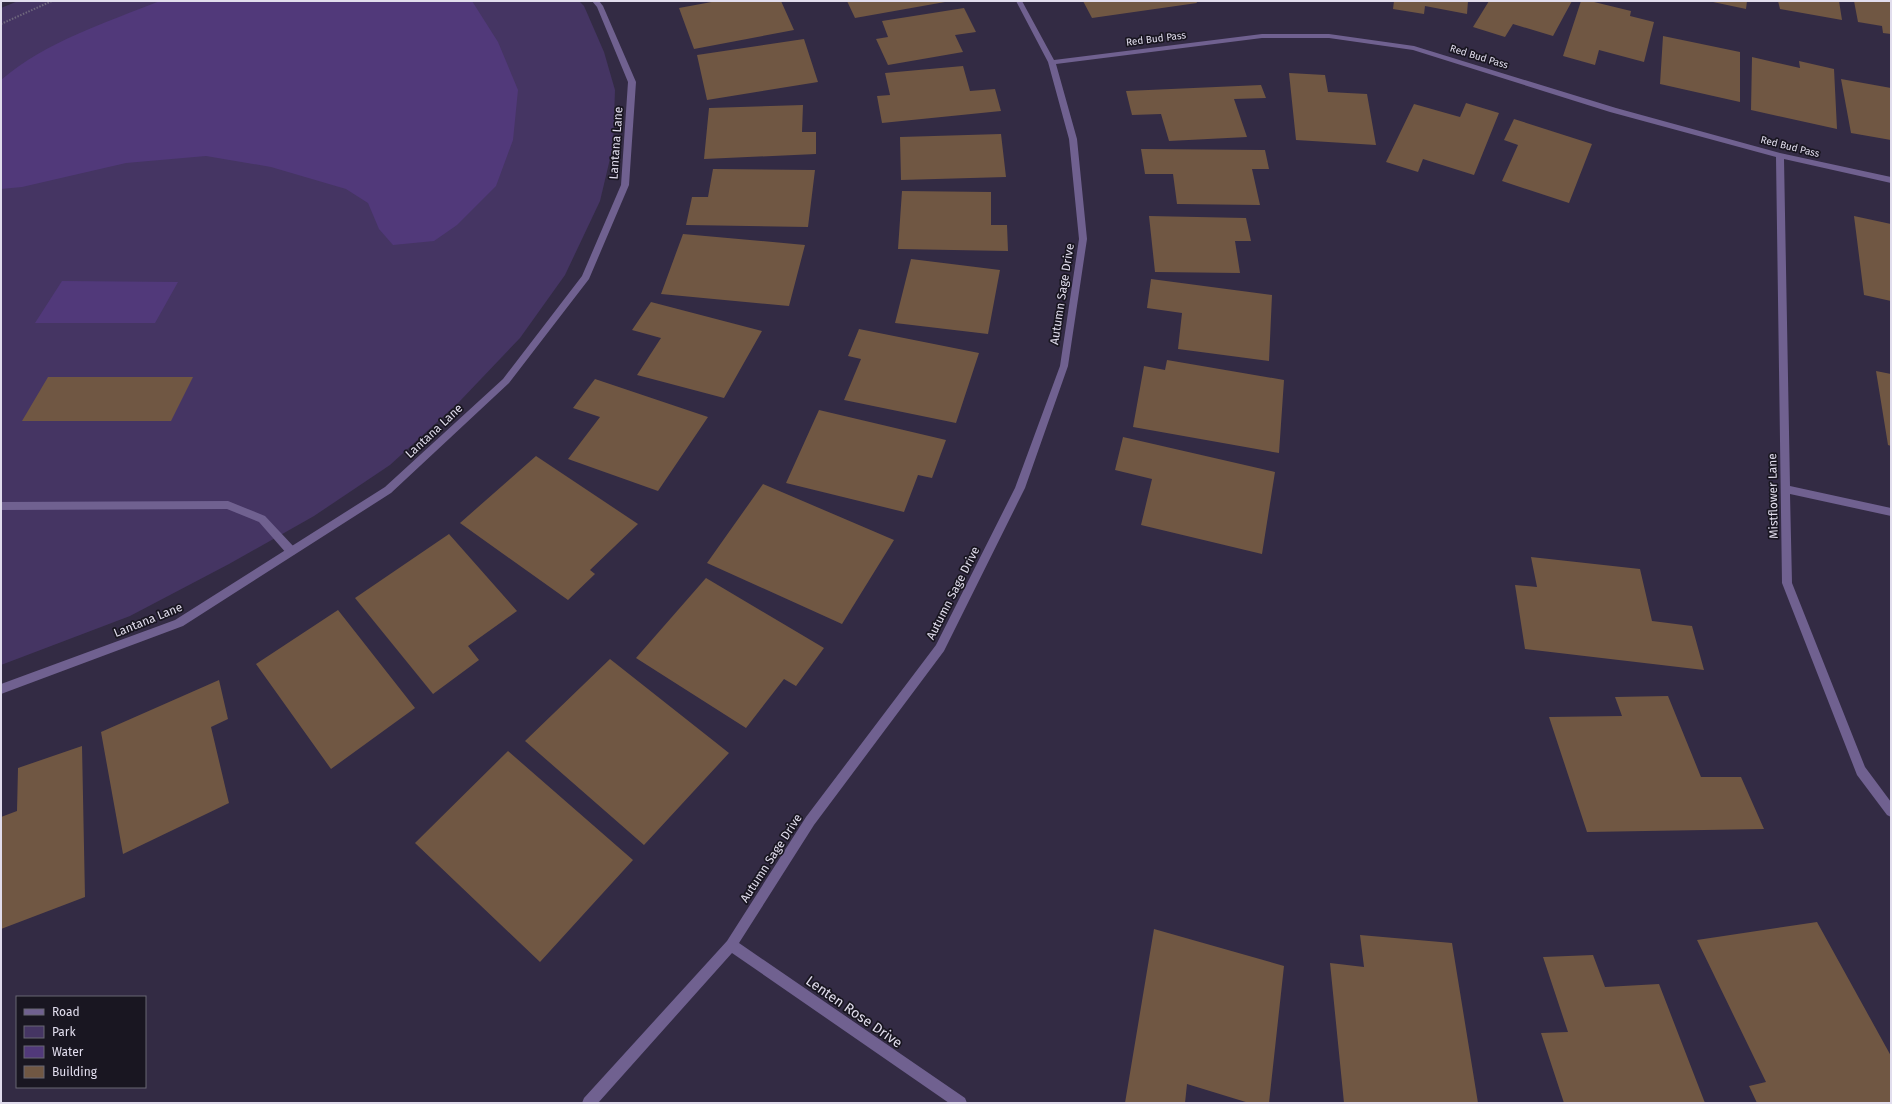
<svg xmlns="http://www.w3.org/2000/svg" width="1892" height="1104" font-family="'Fira Sans',sans-serif">
<style>
.green{fill:#453563}
.water{fill:#51397a}
.building{fill:#705743}
.lines{fill:none;stroke-linecap:round;stroke-linejoin:round}
.path{stroke:#6e677d;stroke-width:2;stroke-dasharray:1.5 1.5;stroke-linecap:butt}
.service{fill:#706190;fill-rule:evenodd}
.minor{fill:#706190;fill-rule:evenodd}
.labels{text-anchor:middle;dominant-baseline:central;stroke-width:3.5;stroke-linejoin:round;paint-order:stroke}
.far-street-label{font-size:10px;fill:#e1dded;stroke:#191621}
.street-label{font-size:12px;fill:#e1dded;stroke:#191621}
.near-street-label{font-size:14px;fill:#e1dded;stroke:#191621}
</style>
<rect width="100%" height="100%" fill="#332b44"/>
<path class="green" d="M18 1H579L584 6 604 52 615 90 613 146 600 201 565 275 520 338 459 402 390 465 314 516 229 564 130 616 1 665V8Z"/>
<path class="water" d="M160 1H472L498 42 518 90 513 140 496 186 457 225 434 241 393 245 379 229 368 203 346 189 271 167 206 156 126 163 22 187 1 189V80C47 41 105 23 160 1Z
M62 281 178 282 155 323H35Z"/>
<path class="building" d="M717 1H781L794 30 694 49 679 8Z
M847 1H945V2L855 18Z
M1083 1H1196L1197 3 1092 18Z
M1394 1H1468L1467 14 1425 6 1424 14 1393 9Z
M1489 1H1572L1553 36 1513 24 1505 37 1473 27Z
M1581 1H1590L1631 11 1630 16 1654 22 1644 62 1599 50 1595 65 1563 56Z
M1713 1H1747L1746 9 1713 2Z
M1778 1H1839L1842 20 1780 9Z
M1854 1H1891V34L1883 33 1882 26 1858 22Z
M964 8 976 32 955 35 963 52 888 65 876 39 888 37 882 21Z
M1663 36 1740 52V102L1660 84Z
M804 39 818 82 707 100 697 55Z
M1752 57 1800 68 1799 61 1834 69 1837 129 1751 110Z
M963 66 970 91 995 89 1001 111 882 123 877 96 890 95 885 73Z
M1289 73 1325 75 1328 92 1367 94 1376 145 1296 140Z
M1841 79 1891 88V140L1851 133Z
M1261 85 1266 98 1234 99 1247 137 1169 141 1161 114 1132 115 1126 91Z
M1466 103 1499 113 1474 175 1423 159 1418 172 1386 162 1414 104 1460 117Z
M803 105 802 132H816V154L704 159 709 108Z
M1514 119 1592 144 1569 203 1502 181 1518 145 1504 140Z
M1001 134 1006 177 901 180 900 137Z
M1141 149 1265 150 1269 169H1252L1260 205 1177 204 1173 174H1145Z
M713 169 815 170 808 227 686 225 692 197H708Z
M902 191 991 192V225H1007L1008 251 898 249Z
M1149 216 1246 218 1251 241H1235L1240 273 1155 272Z
M1854 216 1891 224V301L1864 295Z
M683 234 805 245 789 306 661 294Z
M911 259 1000 270 988 334 895 323Z
M1151 279 1272 295 1269 361 1178 349 1182 313 1147 308Z
M651 302 762 331 724 398 637 375 661 338 632 330Z
M859 329 979 353 956 423 844 400 861 359 848 356Z
M1167 360 1284 380 1279 453 1133 427 1144 366 1165 370Z
M1876 371 1891 374V446L1888 445Z
M48 377H193L171 421H22Z
M595 379 708 417 658 491 568 459 600 417 573 408Z
M819 410 946 440 932 478 918 475 904 512 786 483Z
M1123 437 1275 472 1262 554 1141 525 1152 479 1115 470Z
M536 456 638 524 590 570 595 574 568 600 460 523Z
M763 484 894 540 842 624 707 563Z
M449 534 517 611 468 646 479 660 433 694 355 598Z
M1531 557 1640 569 1652 621 1692 626 1704 670 1525 649 1515 585 1537 587Z
M706 578 824 648 796 686 784 679 746 728 636 658Z
M338 610 415 708 331 769 256 664Z
M610 659 729 753 644 845 525 741Z
M219 680 228 719 211 727 229 803 123 854 101 732Z
M1668 696 1701 777H1741L1764 829 1587 832 1549 717 1622 716 1615 697Z
M82 746 85 897 1 929V817L17 811 18 768Z
M508 751 633 860 540 962 415 843Z
M1817 922 1891 1056V1103H1757L1749 1086 1766 1082 1697 940Z
M1154 929 1284 966 1269 1103H1249L1187 1084 1185 1103H1125Z
M1360 935 1452 943 1478 1103H1344L1330 963 1364 967Z
M1593 955 1605 987 1659 984 1705 1103H1564L1541 1033 1568 1032 1543 957Z"/>
<g class="lines">
<path class="path" d="M1 24 52 1"/>
<path class="service" d="M228 501 265 516 295 548 296 551 295 554 291 555 287 554 259 522 227 509 1 510V502Z"/>
<path class="minor" d="M592 1H599L603 6 636 82 629 185 589 279 509 383 391 493 183 626 1 694V684L175 620 385 487 503 379 582 276 621 185 628 82 597 7Z
M1016 1H1022L1054 60 1262 34H1329L1414 46 1616 108 1780 153 1891 177V183L1784 159 1790 486 1891 508V516L1790 494 1792 583 1865 767 1891 802V817L1887 815 1857 775 1782 583 1776 157 1610 112 1413 50 1329 38H1262L1056 64 1077 139 1087 239 1068 366 1025 488 944 651 814 825 739 943 965 1098 967 1103H949L732 953 598 1103H582L584 1098 727 941 806 817 936 645 1015 488 1060 366 1079 239 1069 139 1048 62Z"/>
</g>
<g class="labels">
<g class="far-street-label">
<text transform="translate(1156 39) rotate(-7)">Red Bud Pass</text>
<text transform="translate(1479 57) rotate(17)">Red Bud Pass</text>
<text transform="translate(1790 147) rotate(14)">Red Bud Pass</text>
</g>
<g class="street-label">
<text transform="translate(616 143) rotate(-86)">Lantana Lane</text>
<text transform="translate(1062 294) rotate(-81)">Autumn Sage Drive</text>
<text transform="translate(434 431) rotate(-43)">Lantana Lane</text>
<text transform="translate(1773 496) rotate(-91)">Mistflower Lane</text>
<text transform="translate(953 593) rotate(-63)">Autumn Sage Drive</text>
<text transform="translate(148 620) rotate(-22)">Lantana Lane</text>
<text transform="translate(771 858) rotate(-57)">Autumn Sage Drive</text>
</g>
<g class="near-street-label">
<text transform="translate(854 1012) rotate(35)">Lenten Rose Drive</text>
</g>
</g>
<rect width="1892" height="1104" fill="none" stroke="#e1dded" stroke-width="4"/>
<rect x="16" y="996" width="130" height="92" fill="#191621" stroke="#696673"/>
<rect x="24" y="1009" width="20" height="6" fill="#706190" stroke="#696673"/>
<text x="52" y="1016" font-size="12" fill="#e1dded">Road</text>
<rect x="24" y="1026" width="20" height="12" fill="#453563" stroke="#696673"/>
<text x="52" y="1036" font-size="12" fill="#e1dded">Park</text>
<rect x="24" y="1046" width="20" height="12" fill="#51397a" stroke="#696673"/>
<text x="52" y="1056" font-size="12" fill="#e1dded">Water</text>
<rect x="24" y="1066" width="20" height="12" fill="#705743" stroke="#696673"/>
<text x="52" y="1076" font-size="12" fill="#e1dded">Building</text>
</svg>
